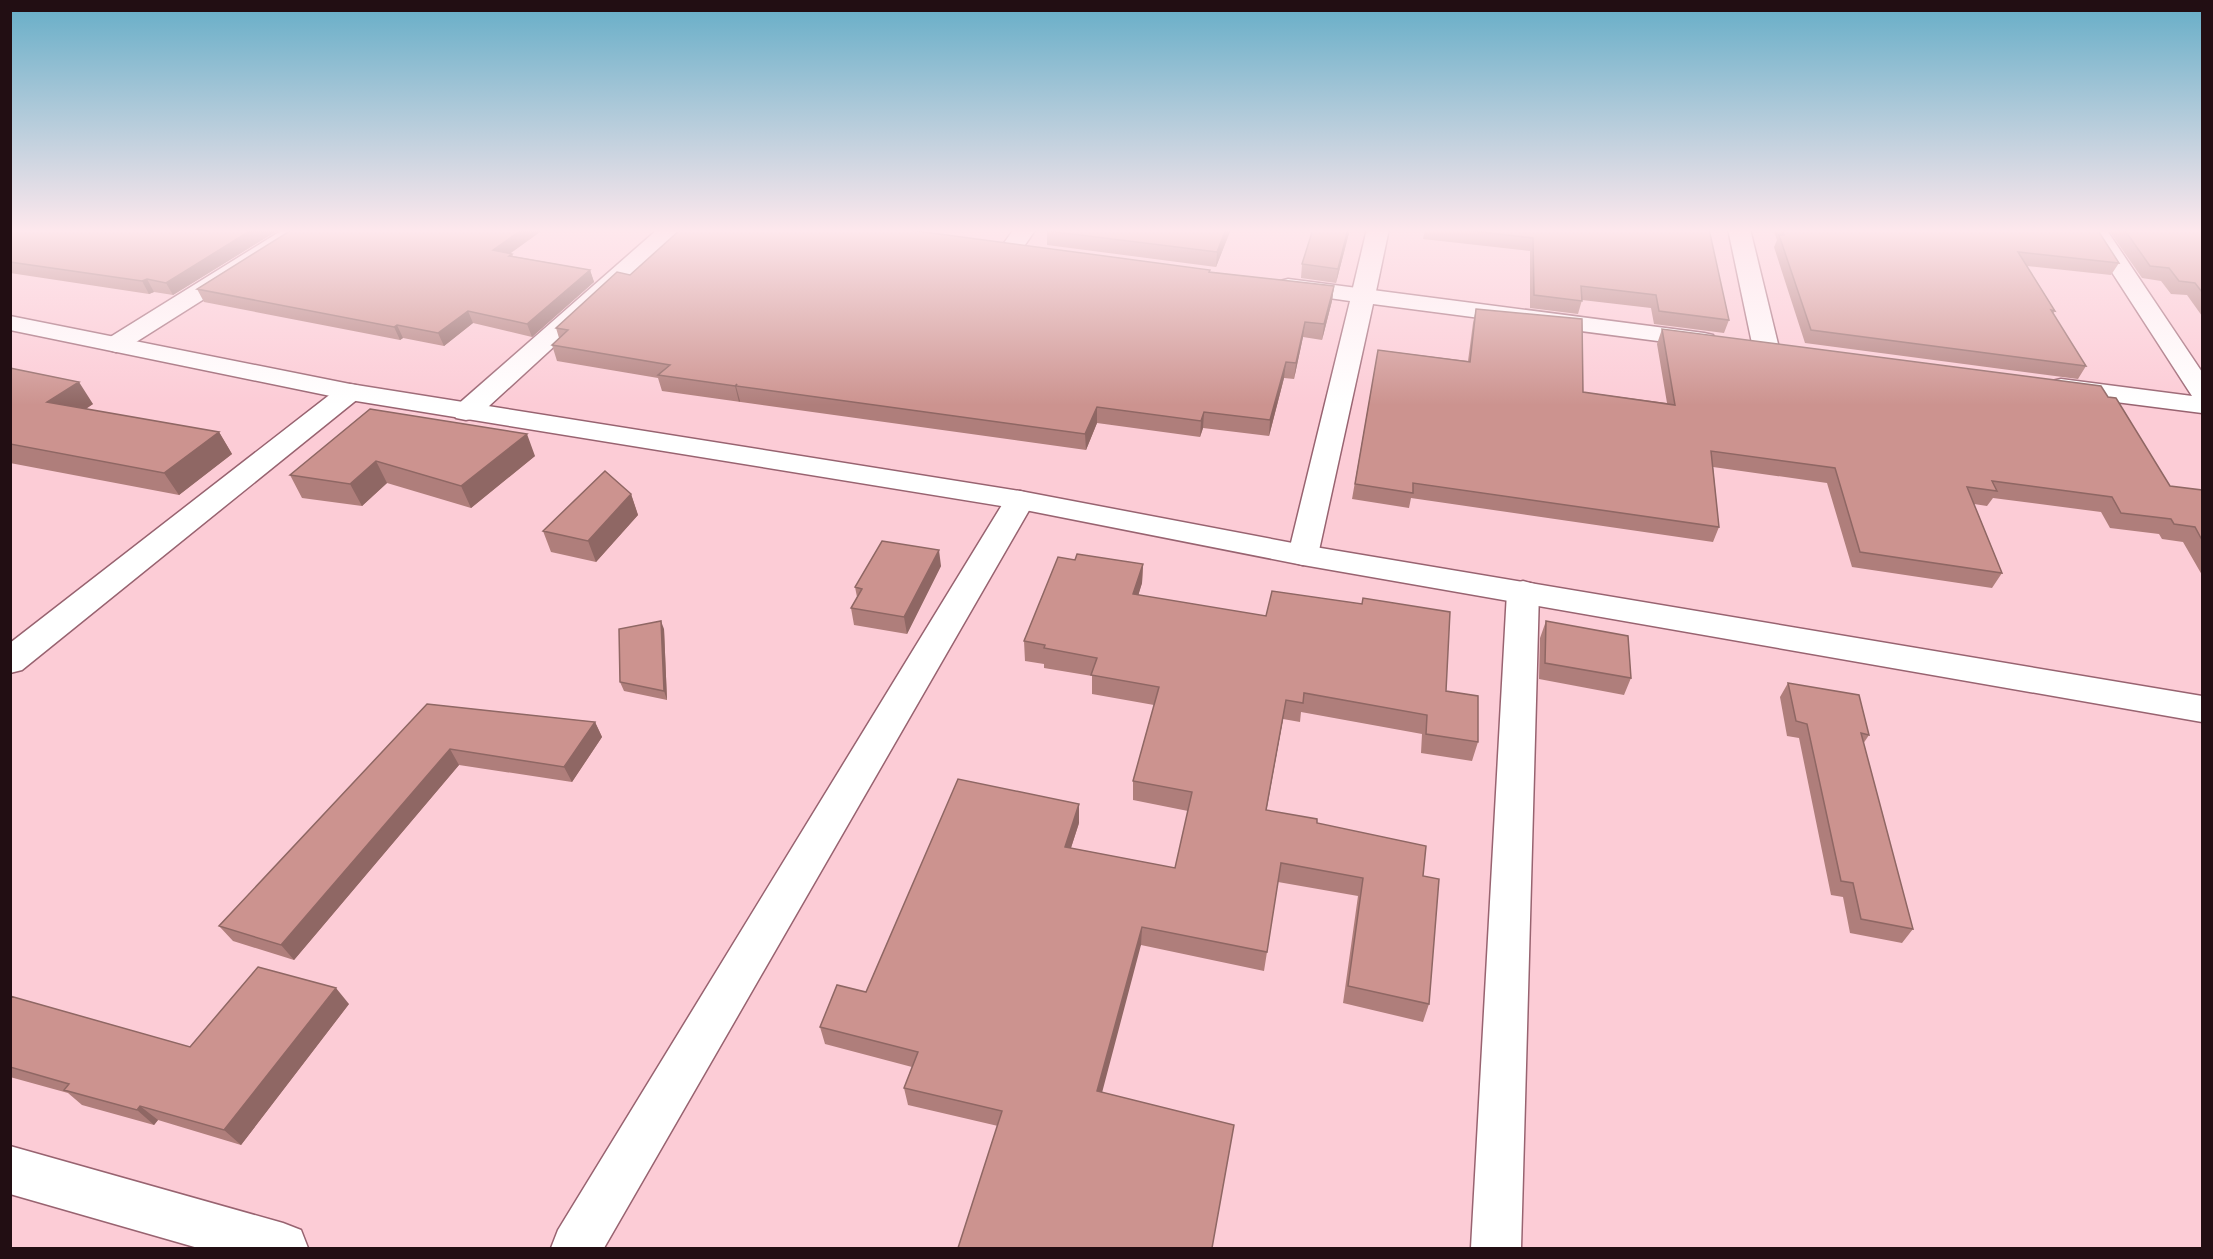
<svg xmlns="http://www.w3.org/2000/svg" width="2213" height="1259" font-family="'PT Sans Narrow',sans-serif">
<style>
.lines{fill:none;stroke-linecap:round;stroke-linejoin:round}
.pedestrian-casing{stroke:#986370;stroke-width:3}
.minor-casing{stroke:#986370;stroke-width:3}
.tertiary-casing{stroke:#986370;stroke-width:3}
.pedestrian{fill:#fff;fill-rule:evenodd}
.minor{fill:#fff;fill-rule:evenodd}
.tertiary{fill:#fff;fill-rule:evenodd}
.wall{fill:#af7e7b}
.shaded-wall{fill:#8f6764}
.building{fill:#cc938f;stroke:#8f6764;stroke-width:1.5}
</style>
<rect width="100%" height="100%" fill="#fcccd6"/>
<g class="lines">
<defs>
<path id="pedestrian" d="M1367 229H1389L1375 296 1371 301 1363 303 1355 301 1351 296Z"/>
<path id="minor" d="M284 229H310L307 234 125 349 116 352 107 349 103 344 107 339Z
M658 229H682L476 418 466 420 456 418 453 412 456 406Z
M1014 229H1036L1018 255 1010 257 1002 255 999 250Z
M1728 229H1750L1779 348 1775 353 1766 356 1757 353 1753 348Z
M2084 229H2106L2202 372V413L2061 395 2052 393 2048 387 2052 381 2061 379 2192 396Z
M1288 279 1704 333 1713 335 1716 340 1713 345 1704 347 1373 304 1318 555 1314 562 1303 565 1292 562 1288 555 1350 301 1280 291 1276 286 1280 281Z
M350 384 359 386 363 392 359 398 22 670 10 673V643L341 386Z
M1020 491 1030 494 1035 500 604 1248H551L558 1230 1005 500 1010 494Z
M1523 581 1534 584 1539 592 1521 1248H1471L1507 592 1512 584Z
M10 1146 283 1223 301 1230 308 1248H198L10 1194Z"/>
<path id="tertiary" d="M10 316 350 384 1020 491 1303 545 2202 696V722L1303 565 1020 509 350 400 10 330Z"/>
</defs>
<use href="#pedestrian" class="pedestrian-casing"/>
<use href="#minor" class="minor-casing"/>
<use href="#tertiary" class="tertiary-casing"/>
<use href="#pedestrian" class="pedestrian"/>
<use href="#minor" class="minor"/>
<use href="#tertiary" class="tertiary"/>
</g>
<path class="wall" d="M10 229H280L173 295 154 292 149 294 10 273Z
M293 229H544L511 253 512 254 513 256 590 270 594 282 532 337 473 323 444 346 403 338 400 340 204 302 197 289Z
M1048 229H1231L1216 267 1047 245V231Z
M1313 229H1350L1336 283 1301 278 1302 264Z
M1425 229H1709L1729 320 1724 333 1654 324 1651 308 1582 300 1578 314 1530 308V251L1423 239Z
M1776 229H2097L2119 263 2111 275 2027 266 2055 311 2053 314 2086 366 2078 379 1805 343 1774 247 1777 240 1774 232Z
M2108 229H2202V316L2187 295 2171 294 2161 281 2142 278Z
M1210 270V272L1334 286 1332 301 1322 340 1303 337 1294 379 1284 378 1269 436 1203 428 1200 437 1097 423 1086 450 662 391 658 378 557 361 552 345 559 338 556 328 630 275Z
M1476 309 1583 392 1667 403 1657 344 1662 329 2108 397 2170 486 2202 490V575L2183 542 2162 539 2159 534 2110 528 2101 512 1993 498 1987 506 1974 504 2002 573 1992 588 1852 567 1827 483 1713 467 1719 527 1713 542 1411 498 1409 508 1352 499 1378 350 1468 361 1473 323Z
M10 368 93 404 86 409 219 432 232 454 179 495 10 463Z
M370 409 535 456 471 508 387 483 362 506 302 498 290 475Z
M631 494 638 515 596 562 551 552 543 531Z
M1075 560 1143 564 1142 583 1138 595 1266 616 1362 604 1363 598 1446 691 1478 742 1472 761 1421 753 1422 734 1301 712 1300 722 1283 719 1266 810 1317 823 1423 876 1429 1004 1423 1022 1343 1003 1358 896 1278 882 1264 971 1141 945 998 1126 908 1105 904 1088 912 1067 825 1044 820 1027 866 992 1079 823 1071 848 1175 868 1188 811 1133 800V781L1154 705 1092 694V676L1044 668V664L1025 661 1024 641Z
M941 566 907 634 854 625 851 608 857 597 855 587Z
M1546 621 1631 678 1624 695 1539 679 1540 638Z
M664 629 667 700 624 691 620 682Z
M1788 683 1869 735 1863 744 1913 929 1902 943 1850 933 1843 897 1831 895 1799 738 1787 736 1780 697Z
M427 704 595 722 602 737 572 782 459 765 294 960 233 941 219 926Z
M10 996 190 1047 349 1004 241 1145 158 1120 154 1125 82 1105 68 1093 10 1077Z"/>
<path class="shaded-wall" d="M253 229H280L173 295 166 283Z
M523 229H544L498 262 493 250Z
M1226 229H1231L1216 267 1217 252Z
M1348 229H1350L1336 283 1338 269Z
M590 270 594 282 532 337 527 324Z
M147 279 154 292 149 294 142 281Z
M1334 286 1332 301 1322 340 1324 324Z
M468 311 473 323 444 346 438 333Z
M1305 322 1303 337 1294 379 1296 363Z
M397 325 403 338 400 340 394 327Z
M1286 362 1284 378 1269 436 1270 420Z
M79 382 93 404 62 424 47 402Z
M735 386H736L740 401 739 402Z
M1097 407V423L1086 450 1085 434Z
M1204 412 1203 428 1200 437 1201 421Z
M219 432 232 454 179 495 164 473Z
M527 434 535 456 471 508 461 486Z
M376 461 387 483 362 506 350 484Z
M631 494 638 515 596 562 588 541Z
M939 550 941 566 907 634 904 617Z
M1143 564 1142 583 1133 613V594Z
M661 621 664 629 667 700 664 691Z
M1286 700 1283 719 1263 829 1266 810Z
M595 722 602 737 572 782 564 767Z
M450 749 459 765 294 960 281 945Z
M1079 804V823L1065 866V847Z
M1142 927 1141 945 1098 1108 1097 1091Z
M336 988 349 1004 241 1145 224 1130Z
M140 1106 158 1120 154 1125 137 1110Z"/>
<path class="building" d="M10 229H253L166 283 147 279 142 281 10 262Z
M293 229H523L493 250 512 254 509 256 590 270 527 324 468 311 438 333 397 325 394 327 197 289Z
M681 229H902L1210 270 1209 272 1334 286 1324 324 1305 322 1296 363 1286 362 1270 420 1204 412 1201 421 1097 407 1085 434 736 386 737 384 735 386 658 375 670 365 552 345 568 330 556 328 617 272 630 275Z
M1048 229H1226L1217 252 1047 231Z
M1313 229H1348L1338 269 1302 264Z
M1456 229H1709L1729 320 1659 311 1656 295 1581 286 1582 301 1534 295 1533 238Z
M1782 229H2097L2119 263 2018 252 2055 311 2051 310 2086 366 1811 330 1779 235H1784Z
M2124 229H2202V292L2195 283 2179 281 2169 268 2150 266Z
M1476 309 1582 319 1583 392 1675 405 1662 329 2101 386 2108 397 2116 398 2170 486 2202 490V540L2195 527 2174 524 2171 519 2121 513 2112 497 1992 481 1997 491 1967 487 2002 573 1860 552 1835 468 1711 451 1719 527 1413 483V493L1355 484 1378 350 1470 362Z
M10 368 79 382 47 402 219 432 164 473 10 444Z
M370 409 527 434 461 486 376 461 350 484 290 475Z
M605 471 631 494 588 541 543 531Z
M882 541 939 550 904 617 851 608 862 589 855 587Z
M1077 554 1143 564 1133 594 1266 616 1272 591 1362 604 1363 598 1450 612 1446 691 1478 696V742L1426 734 1427 715 1304 693 1303 703 1286 700 1266 810 1317 819V823L1426 846 1423 876 1439 879 1429 1004 1348 986 1363 878 1281 863 1267 952 1142 927 1097 1091 1234 1125 1212 1248H958L1002 1111 904 1088 918 1052 820 1027 837 985 866 992 958 779 1079 804 1065 847 1175 868 1192 792 1133 781 1159 687 1091 675 1097 658 1044 648 1045 645 1024 641 1058 557 1075 560Z
M661 621 664 691 620 682 619 629Z
M1546 621 1628 636 1631 678 1545 663Z
M1788 683 1859 695 1869 735 1861 733 1913 929 1861 919 1853 883 1841 881 1807 724 1796 721Z
M427 704 595 722 564 767 450 749 281 945 219 926Z
M258 967 336 988 224 1130 140 1106 137 1110 64 1090 69 1084 10 1067V996L190 1047Z"/>
<linearGradient id="sky" x2="0" y2="1"><stop stop-color="#65adc7"/><stop offset="0.57" stop-color="#fee8ed"/><stop offset="1" stop-color="#fee8ed" stop-opacity="0"/></linearGradient>
<rect width="2213" height="405" fill="url(#sky)"/>
<rect width="2213" height="1259" fill="none" stroke="#220e13" stroke-width="24"/>
</svg>
